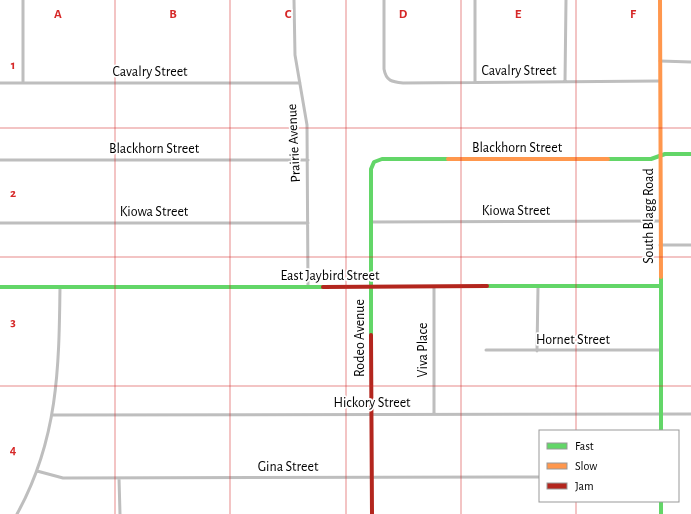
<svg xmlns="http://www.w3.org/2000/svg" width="691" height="514" font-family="'Alegreya Sans',sans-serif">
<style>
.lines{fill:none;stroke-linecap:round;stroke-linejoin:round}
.street{stroke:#bebebe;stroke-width:3}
.fast{stroke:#63d668;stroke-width:4}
.slow{stroke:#ff974d;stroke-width:4}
.jam{stroke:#b3261e;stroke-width:4}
.grid{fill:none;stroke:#d62828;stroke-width:1;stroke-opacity:0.55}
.labels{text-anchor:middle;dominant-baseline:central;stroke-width:3.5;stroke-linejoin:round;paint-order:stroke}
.street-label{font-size:14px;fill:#000;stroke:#fff}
.grid-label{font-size:13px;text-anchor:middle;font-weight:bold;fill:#d62828;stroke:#fff;stroke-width:3.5;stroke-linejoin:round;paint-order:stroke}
</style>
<rect width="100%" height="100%" fill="#fff"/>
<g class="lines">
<path class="street" d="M294 0 295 55 307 125 308 287
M384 0V69C386 81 392 82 403 83L660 81
M475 0V82
M660 61 691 62
M565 82 566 0
M0 83H300
M23 83V0
M0 160H308
M371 222 660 221
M0 223H308
M660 245H691
M434 287V414
M486 350H660
M537 351 538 287
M53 415 691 414
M37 471 63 478 540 477
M119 478 120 514
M17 514C58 440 59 369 60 287"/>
<path class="fast" d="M608 159H651L665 154H691
M661 277V431
M487 286H660
M0 287H323
M371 335V169L374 162 382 159H448
M661 501V514"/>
<path class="slow" d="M660 0 661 277
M448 159H608"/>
<path class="jam" d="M323 287 487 286
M371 335 372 514"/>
</g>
<path class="grid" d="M115 0V514M230 0V514M346 0V514M461 0V514M576 0V431M0 128H691M0 257H691M0 386H691M576 501V514"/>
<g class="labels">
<g class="street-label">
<text x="519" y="71">Cavalry Street</text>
<text x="150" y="72">Cavalry Street</text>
<text transform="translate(294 143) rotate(-93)">Prairie Avenue</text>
<text x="517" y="148">Blackhorn Street</text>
<text x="154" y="149">Blackhorn Street</text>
<text x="516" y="211">Kiowa Street</text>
<text x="154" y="212">Kiowa Street</text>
<text transform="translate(649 216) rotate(-90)">South Blagg Road</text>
<text x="330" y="276">East Jaybird Street</text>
<text transform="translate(360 338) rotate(-90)">Rodeo Avenue</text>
<text x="573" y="340">Hornet Street</text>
<text transform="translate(423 350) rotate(-90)">Viva Place</text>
<text x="372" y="403">Hickory Street</text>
<text x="288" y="467">Gina Street</text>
</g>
</g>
<g class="grid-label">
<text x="58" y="18">A</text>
<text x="173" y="18">B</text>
<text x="288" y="18">C</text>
<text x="403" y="18">D</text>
<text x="518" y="18">E</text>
<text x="633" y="18">F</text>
<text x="13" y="69">1</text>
<text x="13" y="197">2</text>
<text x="13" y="326">3</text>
<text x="13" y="454">4</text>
</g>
<rect x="539" y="430" width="140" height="72" fill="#ffffff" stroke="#999999"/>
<rect x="547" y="443" width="20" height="6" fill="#63d668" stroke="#999999"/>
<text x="575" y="450" font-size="12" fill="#000000">Fast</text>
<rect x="547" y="463" width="20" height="6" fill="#ff974d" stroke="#999999"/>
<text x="575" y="470" font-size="12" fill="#000000">Slow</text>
<rect x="547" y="483" width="20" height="6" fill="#b3261e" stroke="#999999"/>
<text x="575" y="490" font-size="12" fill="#000000">Jam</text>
</svg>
